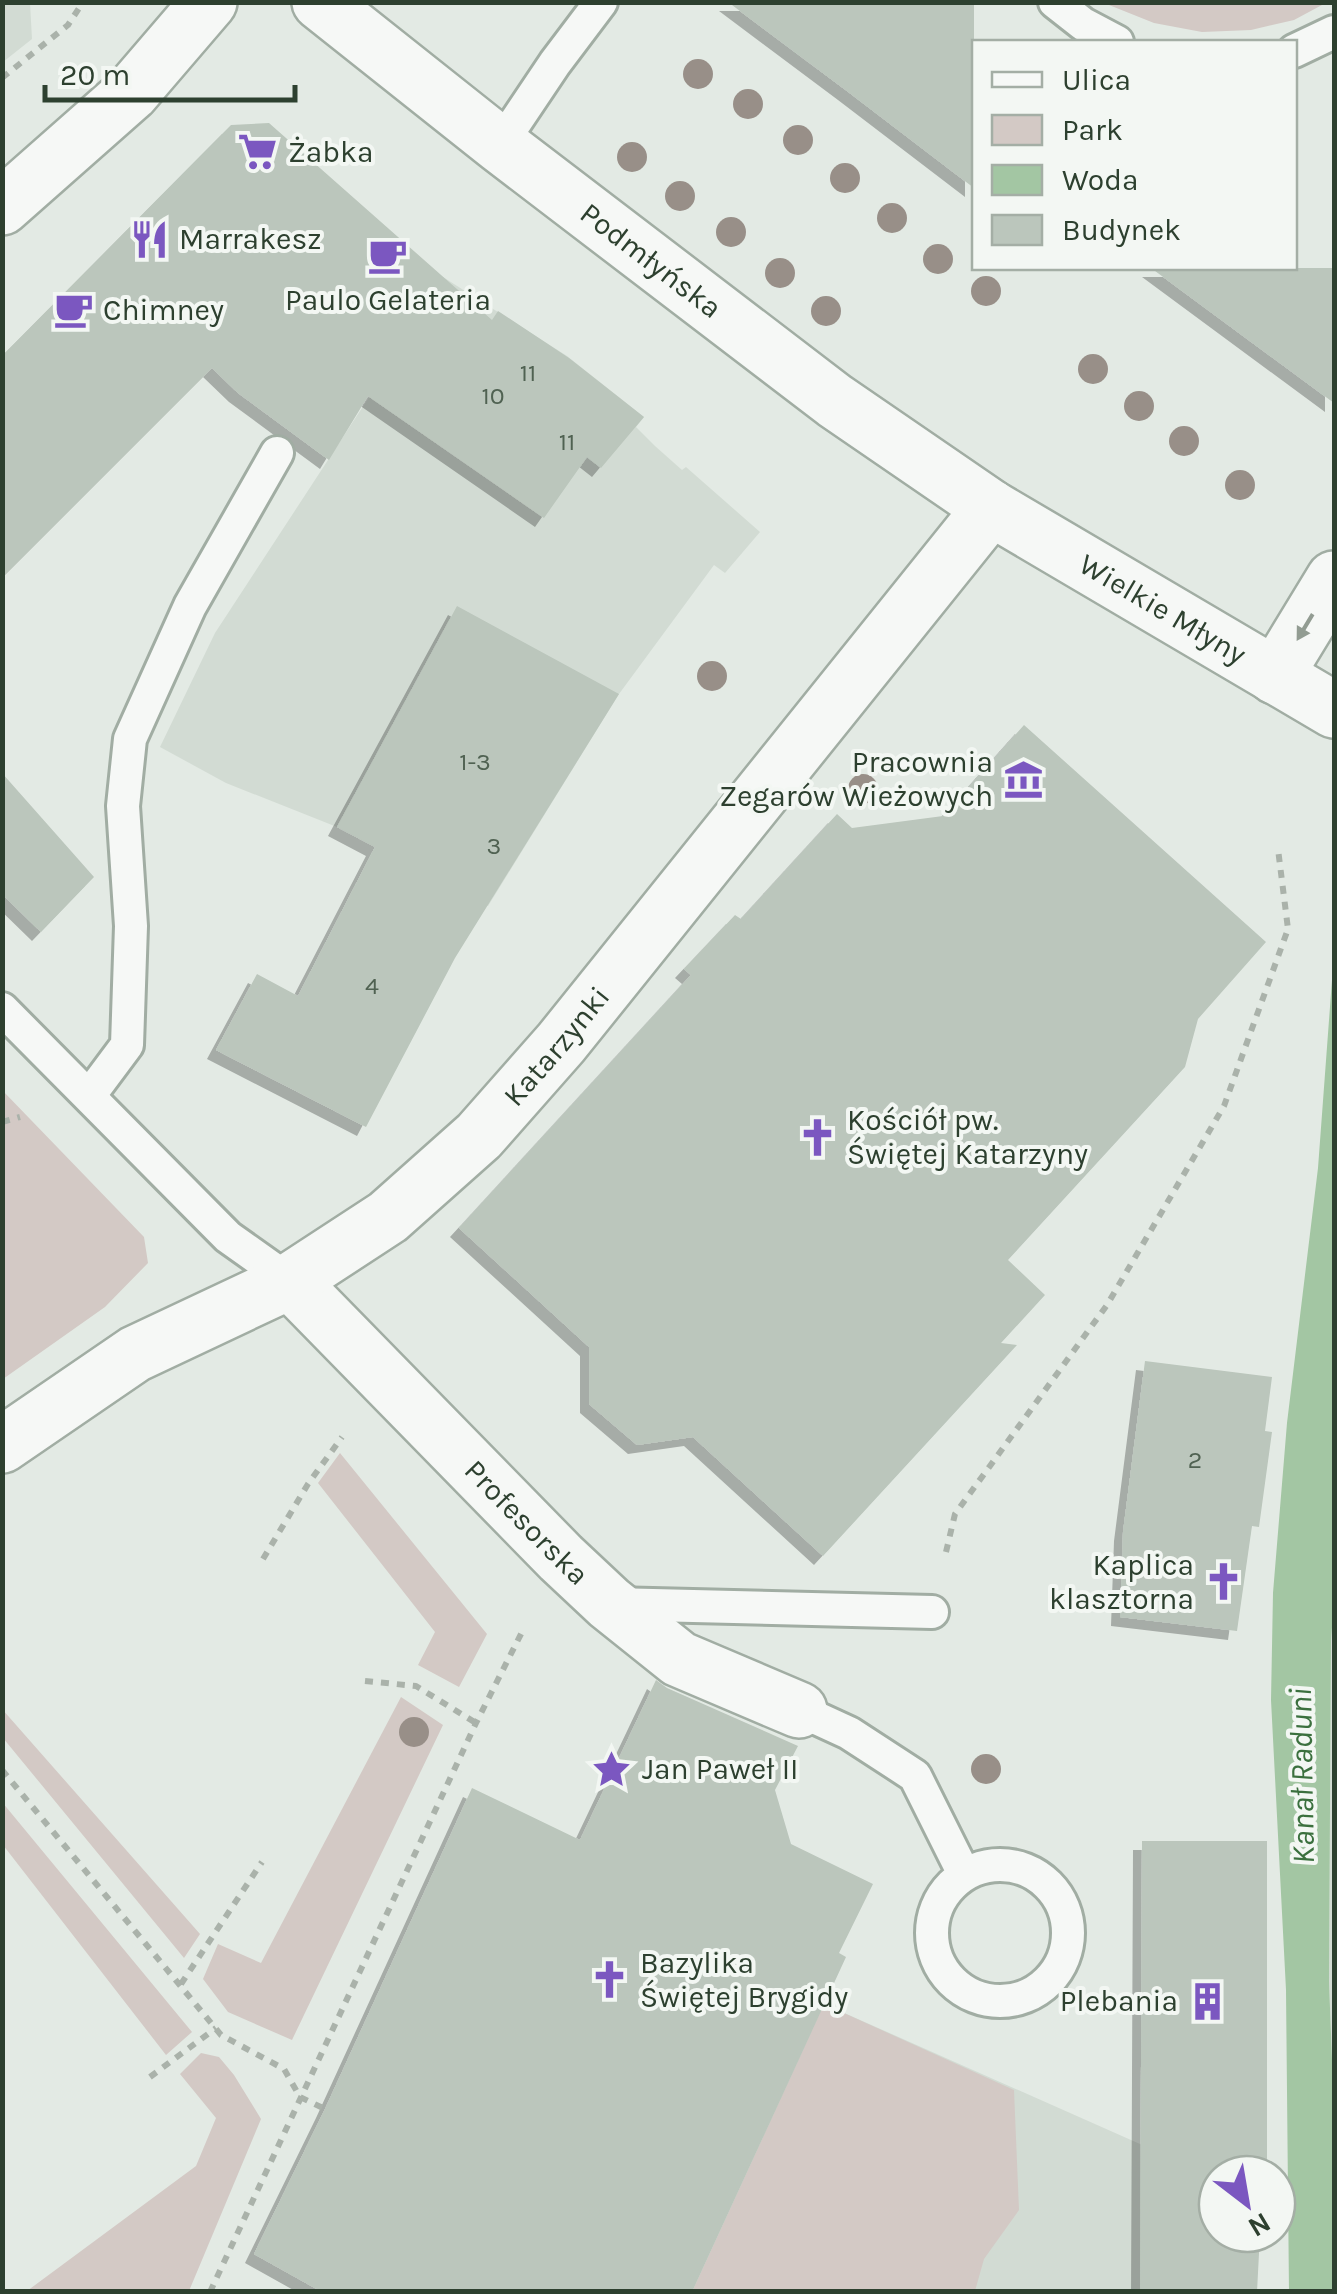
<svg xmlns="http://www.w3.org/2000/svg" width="1337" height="2294" font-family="Karla,sans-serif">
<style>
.built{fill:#d2dbd3}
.green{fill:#d3c9c5}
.water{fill:#a3c6a3}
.building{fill:#bbc6bc;filter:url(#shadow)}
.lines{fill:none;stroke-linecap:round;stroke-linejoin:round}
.service-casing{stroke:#a1ada3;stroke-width:38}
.minor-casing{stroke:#a1ada3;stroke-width:60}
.tertiary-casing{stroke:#a1ada3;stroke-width:60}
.path{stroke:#aab2aa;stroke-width:6;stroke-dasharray:8 8;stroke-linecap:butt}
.service{stroke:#f6f8f6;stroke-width:32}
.minor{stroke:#f6f8f6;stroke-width:55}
.tertiary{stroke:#f6f8f6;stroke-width:55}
.tree{fill:#988f88}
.oneway{fill:#929c92}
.labels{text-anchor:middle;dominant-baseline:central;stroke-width:8;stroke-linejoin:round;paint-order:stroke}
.number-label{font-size:25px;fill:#506252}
.poi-label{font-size:30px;fill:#2d402f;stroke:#f3f7f3;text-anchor:start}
.street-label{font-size:30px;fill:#2d402f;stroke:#f3f7f3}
.water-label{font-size:32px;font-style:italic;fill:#3b703e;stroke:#f3f7f3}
</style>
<defs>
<filter id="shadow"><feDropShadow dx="-9" dy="9" stdDeviation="0" flood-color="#0004"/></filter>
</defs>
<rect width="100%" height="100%" fill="#e3eae4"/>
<path class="built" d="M3 2 30 3 32 39 3 62Z
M443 277 567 356 644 417 636 427 655 446 682 470 686 467 760 532 725 573 714 565 619 694 488 906 337 827 226 783 160 747 215 633 392 362Z
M1334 1600V2111L1329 1982 1331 1641Z
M824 2004 1140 2144 1253 2174H1217V2234L1257 2291 692 2292Z"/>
<path class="green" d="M1318 2 1322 5 1294 20 1251 30 1202 32 1154 23 1104 3Z
M2 1090 144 1237 148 1263 105 1307 3 1379Z
M340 1453 487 1634 459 1687 418 1665 435 1632 318 1483Z
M401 1697 443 1725 292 2040 228 2012 203 1979 218 1944 261 1963Z
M2 1709 200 1934 184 1958 3 1738Z
M2 1802 192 2032 166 2055 3 1845Z
M824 2004 1014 2090 1019 2210 984 2259 975 2291 692 2292Z
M201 2053 219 2057 234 2075 261 2119 189 2291H27L196 2166 216 2118 180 2074Z"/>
<path class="water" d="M1334 953V1600L1331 1641 1329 1982 1334 2111V2291L1289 2292 1286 1990 1271 1700 1273 1593 1287 1423 1318 1168Z"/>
<path class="building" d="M728 2H974V188L847 91Z
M269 123 492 320 498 311 569 358 644 417 601 468 587 457 544 518 368 396 329 460 238 393 212 368 2 578V356L231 125Z
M1151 268H1334V403Z
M457 606 619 694 455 958 366 1127 216 1050 257 974 298 996 375 847 337 827Z
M1024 725 1266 942 1198 1019 1185 1067 1008 1260 1045 1295 1001 1343 1017 1345 823 1556 693 1437 637 1445 589 1404V1347L459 1228 691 975 684 969 735 915 741 919 837 814 852 828 943 816Z
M2 773 94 877 41 932 2 894Z
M1145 1361 1272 1377 1265 1431 1272 1432 1259 1527 1252 1526 1237 1631 1120 1617 1123 1532Z
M656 1680 667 1688 798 1746 775 1790 791 1844 873 1884 839 1953 846 1957 692 2292H322L254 2254 325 2109 472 1788 580 1840Z
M1142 1841H1267V2174H1217V2234H1260L1257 2292H1140Z"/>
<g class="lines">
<defs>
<path id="service" d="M1055 2 1083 24 1117 42
M1294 51 1334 32
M500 145 555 63 601 2
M2 1009 228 1237 290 1281
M89 1096 127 1045 131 926 123 806 130 739 190 606 277 453
M612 1604 932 1612
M799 1710 849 1733 915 1776 964 1874
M932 1933a68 68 0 1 1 136 0a68 68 0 1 1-136 0Z"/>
<g id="minor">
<path d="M1275 676 1334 579"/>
<path id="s1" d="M290 1281 561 1558 609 1603 679 1659 799 1710"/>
<path id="s2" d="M2 1445 135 1354 290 1281 388 1217 479 1136 561 1043 991 508"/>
</g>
<g id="tertiary">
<path id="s3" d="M320 2 500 145 835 401 991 508 1334 710"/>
<path d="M2 207 131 93 209 2"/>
</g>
</defs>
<use href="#service" class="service-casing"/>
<use href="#minor" class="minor-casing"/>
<use href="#tertiary" class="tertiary-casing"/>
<path class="path" d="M2 78 68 25 83 2
M2 1122 20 1117
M946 1552 955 1514 1107 1305 1224 1106 1288 929 1278 849
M263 1559 308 1484 342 1437
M365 1681 416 1686 476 1723
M2 1770 221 2035 284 2069 300 2097 325 2109
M181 1984 262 1862
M150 2077 216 2028
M210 2292 476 1723 522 1632"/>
<use href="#service" class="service"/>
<use href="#minor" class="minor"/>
<use href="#tertiary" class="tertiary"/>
</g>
<g class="tree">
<circle cx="698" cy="74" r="15"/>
<circle cx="748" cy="104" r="15"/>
<circle cx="798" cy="140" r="15"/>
<circle cx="632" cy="157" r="15"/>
<circle cx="845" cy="178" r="15"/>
<circle cx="680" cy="196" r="15"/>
<circle cx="892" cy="218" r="15"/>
<circle cx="731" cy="232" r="15"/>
<circle cx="938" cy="259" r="15"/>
<circle cx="780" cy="273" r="15"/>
<circle cx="986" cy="291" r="15"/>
<circle cx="826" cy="311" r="15"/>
<circle cx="1093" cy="369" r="15"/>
<circle cx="1139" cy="406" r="15"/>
<circle cx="1184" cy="441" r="15"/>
<circle cx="1240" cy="485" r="15"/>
<circle cx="712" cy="676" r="15"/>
<circle cx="863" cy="789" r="15"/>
<circle cx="414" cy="1732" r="15"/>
<circle cx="986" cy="1769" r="15"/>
</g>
<defs><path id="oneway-solid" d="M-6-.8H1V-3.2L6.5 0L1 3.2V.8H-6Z" transform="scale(2.5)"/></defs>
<use class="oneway" href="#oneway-solid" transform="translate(1305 627) rotate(121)"/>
<defs>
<symbol id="supermarket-bare" viewBox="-9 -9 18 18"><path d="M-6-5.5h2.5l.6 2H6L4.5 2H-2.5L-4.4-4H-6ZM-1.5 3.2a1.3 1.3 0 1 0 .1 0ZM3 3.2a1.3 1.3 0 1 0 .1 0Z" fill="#7b57c0" stroke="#f3f7f3" stroke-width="2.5" paint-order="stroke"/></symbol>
<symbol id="restaurant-bare" viewBox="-9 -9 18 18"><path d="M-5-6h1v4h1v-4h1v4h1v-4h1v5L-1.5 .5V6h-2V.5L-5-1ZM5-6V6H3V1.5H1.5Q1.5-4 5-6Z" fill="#7b57c0" stroke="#f3f7f3" stroke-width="2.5" paint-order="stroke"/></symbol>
<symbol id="cafe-bare" viewBox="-9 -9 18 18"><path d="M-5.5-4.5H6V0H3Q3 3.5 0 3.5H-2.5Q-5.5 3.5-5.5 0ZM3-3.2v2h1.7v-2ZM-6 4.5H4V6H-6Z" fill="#7b57c0" stroke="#f3f7f3" stroke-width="2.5" paint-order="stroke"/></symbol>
<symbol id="museum-bare" viewBox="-9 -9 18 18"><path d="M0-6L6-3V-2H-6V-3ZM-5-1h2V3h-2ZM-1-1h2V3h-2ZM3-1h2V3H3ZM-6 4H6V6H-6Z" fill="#7b57c0" stroke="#f3f7f3" stroke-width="2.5" paint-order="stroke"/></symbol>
<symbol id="church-bare" viewBox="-9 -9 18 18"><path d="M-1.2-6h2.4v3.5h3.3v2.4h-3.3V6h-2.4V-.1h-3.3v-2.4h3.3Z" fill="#7b57c0" stroke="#f3f7f3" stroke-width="2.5" paint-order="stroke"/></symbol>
<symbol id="sight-bare" viewBox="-9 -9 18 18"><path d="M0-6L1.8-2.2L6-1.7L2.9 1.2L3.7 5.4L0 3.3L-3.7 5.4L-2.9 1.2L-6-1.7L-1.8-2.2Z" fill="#7b57c0" stroke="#f3f7f3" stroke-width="2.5" paint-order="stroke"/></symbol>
<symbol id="building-bare" viewBox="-9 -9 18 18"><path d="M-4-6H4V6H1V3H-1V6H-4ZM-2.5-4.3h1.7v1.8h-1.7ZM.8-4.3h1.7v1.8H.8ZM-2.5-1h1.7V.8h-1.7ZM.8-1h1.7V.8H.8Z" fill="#7b57c0" stroke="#f3f7f3" stroke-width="2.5" paint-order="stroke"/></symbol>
</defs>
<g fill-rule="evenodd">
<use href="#supermarket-bare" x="230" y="124" width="55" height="55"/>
<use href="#restaurant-bare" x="122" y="212" width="55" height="55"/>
<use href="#cafe-bare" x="360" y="228" width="55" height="55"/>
<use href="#cafe-bare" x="46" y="282" width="55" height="55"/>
<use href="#museum-bare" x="996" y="752" width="55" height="55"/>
<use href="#church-bare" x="790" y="1110" width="55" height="55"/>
<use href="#church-bare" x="1196" y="1554" width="55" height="55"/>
<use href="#sight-bare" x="584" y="1742" width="55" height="55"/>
<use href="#church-bare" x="582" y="1952" width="55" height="55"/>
<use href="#building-bare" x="1180" y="1974" width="55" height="55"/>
</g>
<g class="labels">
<g class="number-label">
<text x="528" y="372">11</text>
<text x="493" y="395">10</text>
<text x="567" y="441">11</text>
<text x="475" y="761">1-3</text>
<text x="494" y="845">3</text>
<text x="372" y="985">4</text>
<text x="1195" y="1459">2</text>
</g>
<g class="poi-label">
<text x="288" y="152">Żabka</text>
<text x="179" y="239">Marrakesz</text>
<text x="388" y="300" text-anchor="middle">Paulo Gelateria</text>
<text x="103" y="310">Chimney</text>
<text x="993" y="762" text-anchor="end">Pracownia<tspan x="993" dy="34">Zegarów Wieżowych</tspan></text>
<text x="847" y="1120">Kościół pw.<tspan x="847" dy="34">Świętej Katarzyny</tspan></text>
<text x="1194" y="1565" text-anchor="end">Kaplica<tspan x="1194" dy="34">klasztorna</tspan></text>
<text x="642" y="1769">Jan Paweł II</text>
<text x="640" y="1963">Bazylika<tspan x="640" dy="34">Świętej Brygidy</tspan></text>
<text x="1178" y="2001" text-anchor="end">Plebania</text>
</g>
<g class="street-label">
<text stroke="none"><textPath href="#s3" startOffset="420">Podmłyńska</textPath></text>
<text stroke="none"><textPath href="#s3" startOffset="1040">Wielkie Młyny</textPath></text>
<text stroke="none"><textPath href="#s2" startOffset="690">Katarzynki</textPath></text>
<text stroke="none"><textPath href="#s1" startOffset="338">Profesorska</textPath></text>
</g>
<g class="water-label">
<text transform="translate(1302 1776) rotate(-91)">Kanał Raduni</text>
</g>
</g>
<rect width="1337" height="2294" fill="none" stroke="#2d402f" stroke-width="10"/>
<rect x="972" y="40" width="325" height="230" fill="#f3f7f3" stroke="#a4aea5" stroke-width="2.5"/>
<rect x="992" y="72" width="50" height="15" fill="#f6f8f6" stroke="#a4aea5" stroke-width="2.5"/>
<text x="1062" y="90" font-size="30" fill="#2d402f">Ulica</text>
<rect x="992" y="115" width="50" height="30" fill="#d3c9c5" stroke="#a4aea5" stroke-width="2.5"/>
<text x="1062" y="140" font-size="30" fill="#2d402f">Park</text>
<rect x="992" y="165" width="50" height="30" fill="#a3c6a3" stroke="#a4aea5" stroke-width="2.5"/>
<text x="1062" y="190" font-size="30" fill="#2d402f">Woda</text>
<rect x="992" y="215" width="50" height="30" fill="#bbc6bc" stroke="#a4aea5" stroke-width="2.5"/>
<text x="1062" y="240" font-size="30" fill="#2d402f">Budynek</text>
<g transform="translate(1247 2204) rotate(149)"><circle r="48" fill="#f3f7f3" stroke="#a4aea5" stroke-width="2.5"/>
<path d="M0-8L18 38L0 25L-18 38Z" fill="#7b57c0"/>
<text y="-15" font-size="28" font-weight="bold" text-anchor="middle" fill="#2d402f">N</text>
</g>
<path d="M45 85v15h250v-15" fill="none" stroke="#2d402f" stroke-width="5"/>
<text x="60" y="85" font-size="30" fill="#2d402f" stroke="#f3f7f3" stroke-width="8" paint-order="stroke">20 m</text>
</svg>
